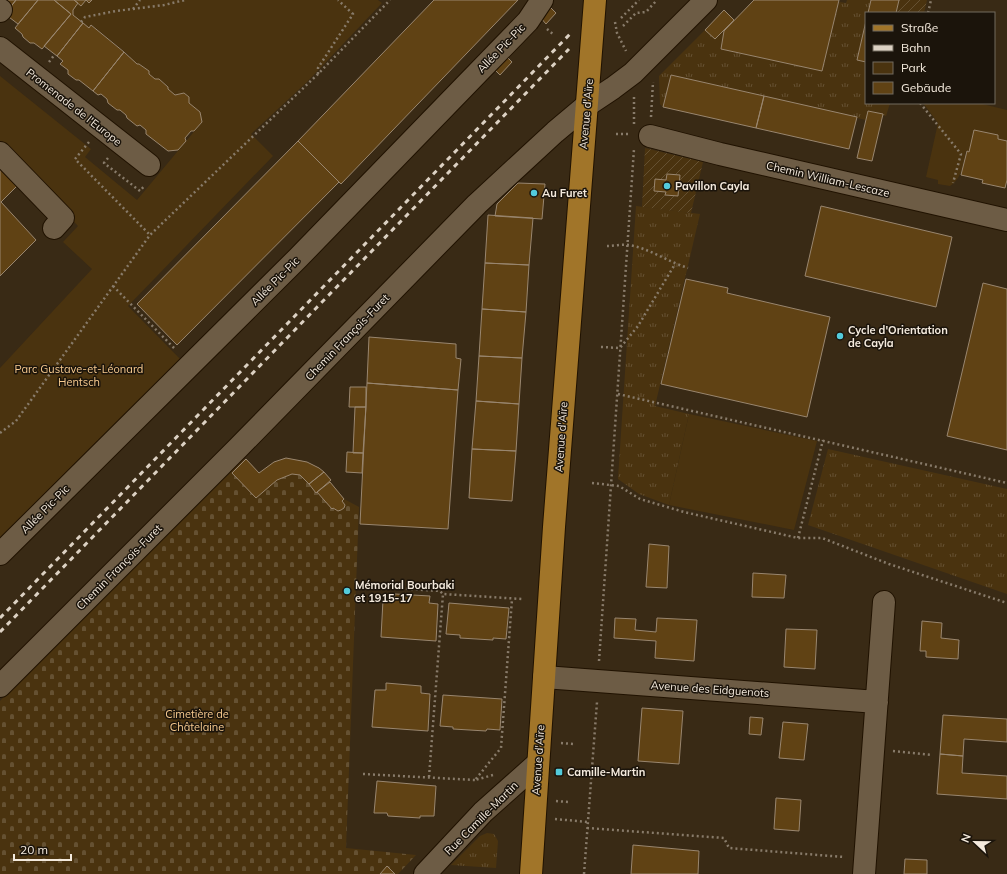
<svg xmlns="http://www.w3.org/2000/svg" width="1007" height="874" font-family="Mulish,sans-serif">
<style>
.grass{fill:url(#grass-tufts)}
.cemetery{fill:url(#cemetery-stones)}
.park{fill:#4a330f}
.garden{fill:url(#garden-furrows)}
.building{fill:#604214;stroke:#99866f}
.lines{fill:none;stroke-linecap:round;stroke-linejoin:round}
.minor-casing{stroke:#201200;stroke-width:24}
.major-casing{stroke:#201200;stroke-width:24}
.path{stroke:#887b6a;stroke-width:2.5;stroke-dasharray:2 3;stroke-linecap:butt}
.minor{stroke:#6d5c45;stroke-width:22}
.major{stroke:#a17529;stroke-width:22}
.rail{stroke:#dcd1c3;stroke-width:3;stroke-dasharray:5 5;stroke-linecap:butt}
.poi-dot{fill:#53cbdb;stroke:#1b140b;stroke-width:1.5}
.labels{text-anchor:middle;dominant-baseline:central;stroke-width:3;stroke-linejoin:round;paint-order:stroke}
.street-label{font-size:11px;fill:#f4eadd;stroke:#1b140b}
.poi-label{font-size:11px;font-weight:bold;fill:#f4eadd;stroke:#1b140b;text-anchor:start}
.park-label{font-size:11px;fill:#f7ca8f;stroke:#1b140b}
</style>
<defs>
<pattern id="grass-tufts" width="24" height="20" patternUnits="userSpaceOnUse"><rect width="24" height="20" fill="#4a330f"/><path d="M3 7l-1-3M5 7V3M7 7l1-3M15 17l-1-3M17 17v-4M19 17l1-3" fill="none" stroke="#655132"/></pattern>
<pattern id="cemetery-stones" width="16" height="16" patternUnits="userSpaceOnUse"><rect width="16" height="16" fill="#4a330f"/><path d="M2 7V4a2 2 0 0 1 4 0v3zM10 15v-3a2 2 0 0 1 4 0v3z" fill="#655132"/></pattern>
<pattern id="garden-furrows" width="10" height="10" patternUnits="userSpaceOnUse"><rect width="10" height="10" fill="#4a330f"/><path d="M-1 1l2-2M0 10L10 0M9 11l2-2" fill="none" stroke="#655132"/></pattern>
</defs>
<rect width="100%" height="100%" fill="#392a15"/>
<path class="grass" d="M847 0H871L868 13H866V21L857 60 866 62V103H890L886 116 868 111 866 120 671 75 663 107 660 104 659 76 705 30 715 39 724 31 721 49 822 71 839 2 846 3Z
M636 206 700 214 655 406 689 414 669 505 639 494 618 479Z
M828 449 1007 489V594L808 525Z
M487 833 494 834 498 841 496 868 451 865 480 836Z"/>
<path class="cemetery" d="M286 458C307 460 317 465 331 480L330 482 344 499 359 507 346 848 416 855 398 874H0V701L239 460 246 459 259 473 274 462Z"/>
<path class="park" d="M86 0 89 3 92 0H378L382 3 307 82 251 134 273 156 128 306 182 361 0 544V368L92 269 63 242 78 226 0 144V76L91 149 85 157 137 200 202 122 200 112 189 103V97L184 93 175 95 168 89V86L159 79H155L149 74V71L140 64H137L130 58V56L92 25 89 28 73 15V10L78 3 81 6Z
M923 103H978L1007 110V141L998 139V135L974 130 969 152 966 151C963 165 962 178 950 186L938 184V180L926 177 938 123Z
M689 414 817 441 794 530 669 505Z"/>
<path class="garden" d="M899 0H927L924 13H896Z
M645 148 703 162 691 213 642 207Z"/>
<path class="building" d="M0 0H16L5 14Z
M16 0H38L18 24 5 14Z
M38 0H54L71 14 42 49 34 43H30L23 37 22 34 15 28Z
M54 0H74L78 3 73 10V15L83 23 57 56 44 46 71 14Z
M74 0H92L89 3 86 0 81 6Z
M434 0H518L341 184 298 141Z
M754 0H839L822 71 721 49 724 31Z
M871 0H899L896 13H868Z
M550 7 556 13 546 24 540 17Z
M724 10 734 20 715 39 705 30Z
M866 21V62L857 60Z
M83 23 89 28 91 25 124 52 93 91 79 80H76L68 74V70L60 64 63 61 57 56Z
M124 52 137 64H139L149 71V74L155 79H159L168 87V89L175 95 184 93 189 97V103L200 112 202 122 194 131H191L185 138 186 141 178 150 168 151 146 134V130L140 125 137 126 127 118 126 115 120 110H117L108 103 107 99 101 94 98 95 93 91Z
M504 54 512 62 500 75 492 67Z
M671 75 764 96 756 128 663 107Z
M764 96 857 117 849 149 756 128Z
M868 111 883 114 872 161 857 158Z
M974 130 998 135V139L1007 141V180L1005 188 982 183 983 180 961 175 967 151 969 152Z
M298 141 339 182 177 345 137 304Z
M0 162 20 183 1 202 36 240 0 276Z
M667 174 680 175 678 196 665 195 666 192 654 191 655 179 666 180Z
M518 183 545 184 542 219 495 216 497 204Z
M821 206 952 237 936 307 805 276Z
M488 215 533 218 529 265 485 263Z
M485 263 529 265 526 312 482 309Z
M686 279 728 288 727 293 830 317 807 417 661 384Z
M983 283 1007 289V450L947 436Z
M482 309 526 312 522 358 479 356Z
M369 337 456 344V358L461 359 458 390 367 383Z
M479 356 522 358 519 404 476 401Z
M367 383 458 390 448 529 360 524Z
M350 387H366V407H349Z
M476 401 519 404 516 451 472 449Z
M355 407H366L363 453H353Z
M472 449 516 451 512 501 469 498Z
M347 452 363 453 362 473 346 472Z
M286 458 307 462 319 468 324 472 309 484 300 475 292 474 277 480 256 498 232 473 246 459 259 473 274 462Z
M324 472 331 480 316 493 309 484Z
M330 482 344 499 342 501 345 505 344 508 341 510 338 511 333 508 332 509 317 492Z
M649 544 669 546 667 588 646 587Z
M753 573 786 575 784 598 752 597Z
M395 594 430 596 429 603 438 604 436 641 381 637 383 600 394 601Z
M449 603 509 608 506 639 493 638V640L460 638V635L446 634Z
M615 618 636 619 635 630 656 632 657 618 697 620 694 661 655 658 656 641 614 638Z
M922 621 942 623 941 638 959 640 958 659 926 657V651H920Z
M786 629 817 630 815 669 784 667Z
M386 683 421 686V693L430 694 428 731 372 727 375 690H386Z
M443 695 502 699 500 730 487 729 486 731 453 729V727L440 726Z
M642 708 683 711 679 764 638 761Z
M943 715 1007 719V742L964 739 963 756 940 754Z
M750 717 763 718 761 735 749 734Z
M783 722 808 724 804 760 779 758Z
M940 754 963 756 962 773 1007 776V799L937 794Z
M377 781 436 786 434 816H420V818L388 816 387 813H374Z
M776 798 801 800 799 831 774 829Z
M633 845 699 851 698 874H631Z
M905 859 927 860V874H904Z
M387 866 395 874H380Z"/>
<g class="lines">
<defs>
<path id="minor" d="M0 11 1 10
M0 48 149 165
M650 136 720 154 1007 220
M0 153 63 218 54 228
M0 554 298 258 528 21 542 0
M544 677 877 702
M0 686 238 448 477 204 555 132 586 106 613 88 633 73 706 0
M425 874 483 812 538 763
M864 874 884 602"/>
<path id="major" d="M531 874 554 527 595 0"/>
</defs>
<use href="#minor" class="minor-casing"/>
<use href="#major" class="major-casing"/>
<path class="path" d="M133 9 140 0
M928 13 931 0
M621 18 639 0
M81 22 85 17 116 11 164 5 185 0
M615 22 617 33 626 51
M623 26 636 13 646 12 657 0
M547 29 554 35
M49 62 55 54
M318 74V68L353 14 338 0
M634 97V124
M920 103 961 154 953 183
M651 117 653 82
M616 134H630
M89 142 75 159 150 235
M108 158 104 163 140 191 145 185
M607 246C614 246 622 244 629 245 648 248 669 262 688 268
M113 286 176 350
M601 347 620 348 638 326 675 264
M618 394 1007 483
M0 433 16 421 150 235 318 74 390 0
M592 483 619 486 640 499 684 512 798 538H822L889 564 1007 603
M798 538 823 440
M376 587 440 591 443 594
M599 661 634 149
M561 743 573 744
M893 751 932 755
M363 774 475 780
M493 775 475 780 501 748 512 599
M429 777 443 594 522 599
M556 801 568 802
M555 819 588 822
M587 828 724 838 729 848 844 857
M584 874 597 702"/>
<use href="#minor" class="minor"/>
<use href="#major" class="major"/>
<path class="rail" d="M0 618 571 33
M0 632 569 49"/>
</g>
<g class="poi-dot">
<circle cx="667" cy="186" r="4"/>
<circle cx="534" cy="193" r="4"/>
<circle cx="840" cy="336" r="4"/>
<circle cx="347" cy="591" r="4"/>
<rect x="555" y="768" width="8" height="8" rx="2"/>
</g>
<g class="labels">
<g class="street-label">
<text transform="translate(501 48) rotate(-46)">Allée Pic-Pic</text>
<text transform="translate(74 107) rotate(38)">Promenade de l'Europe</text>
<text transform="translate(586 114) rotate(-85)">Avenue d'Aïre</text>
<text transform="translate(828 179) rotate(13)">Chemin William-Lescaze</text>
<text transform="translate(275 281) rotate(-45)">Allée Pic-Pic</text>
<text transform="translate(347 337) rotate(-46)">Chemin François-Furet</text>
<text transform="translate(561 437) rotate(-86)">Avenue d'Aïre</text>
<text transform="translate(45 509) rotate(-45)">Allée Pic-Pic</text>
<text transform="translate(119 567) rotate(-45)">Chemin François-Furet</text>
<text transform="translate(710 689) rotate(4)">Avenue des Eidguenots</text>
<text transform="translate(538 760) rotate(-86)">Avenue d'Aïre</text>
<text transform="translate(481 818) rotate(-45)">Rue Camille-Martin</text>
</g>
<g class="poi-label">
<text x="675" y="186">Pavillon Cayla</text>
<text x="542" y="193">Au Furet</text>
<text x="848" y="330">Cycle d'Orientation<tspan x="848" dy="13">de Cayla</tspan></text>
<text x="355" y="585">Mémorial Bourbaki<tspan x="355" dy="13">et 1915-17</tspan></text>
<text x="567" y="772">Camille-Martin</text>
</g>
<g class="park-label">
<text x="79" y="369">Parc Gustave-et-Léonard<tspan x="79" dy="13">Hentsch</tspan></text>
<text x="197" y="714">Cimetière de<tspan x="197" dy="13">Châtelaine</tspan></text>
</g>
</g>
<rect x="865" y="12" width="130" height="92" fill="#1b140b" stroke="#726a5f"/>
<rect x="873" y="25" width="20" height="6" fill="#a17529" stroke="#726a5f"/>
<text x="901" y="32" font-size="12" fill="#f4eadd">Straße</text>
<rect x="873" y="45" width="20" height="6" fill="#dcd1c3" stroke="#726a5f"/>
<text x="901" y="52" font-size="12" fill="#f4eadd">Bahn</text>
<rect x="873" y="62" width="20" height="12" fill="#4a330f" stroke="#726a5f"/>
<text x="901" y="72" font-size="12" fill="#f4eadd">Park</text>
<rect x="873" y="82" width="20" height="12" fill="#604214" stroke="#726a5f"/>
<text x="901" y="92" font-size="12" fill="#f4eadd">Gebäude</text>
<g transform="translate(975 842) rotate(292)" stroke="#1b140b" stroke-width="3" paint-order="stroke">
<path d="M0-3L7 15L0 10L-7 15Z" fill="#f4eadd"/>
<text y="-6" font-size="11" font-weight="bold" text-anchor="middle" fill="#f4eadd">N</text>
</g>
<path d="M14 854v6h57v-6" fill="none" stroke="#f4eadd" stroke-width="2"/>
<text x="20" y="854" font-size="12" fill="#f4eadd" stroke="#1b140b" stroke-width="3" paint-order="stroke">20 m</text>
</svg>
